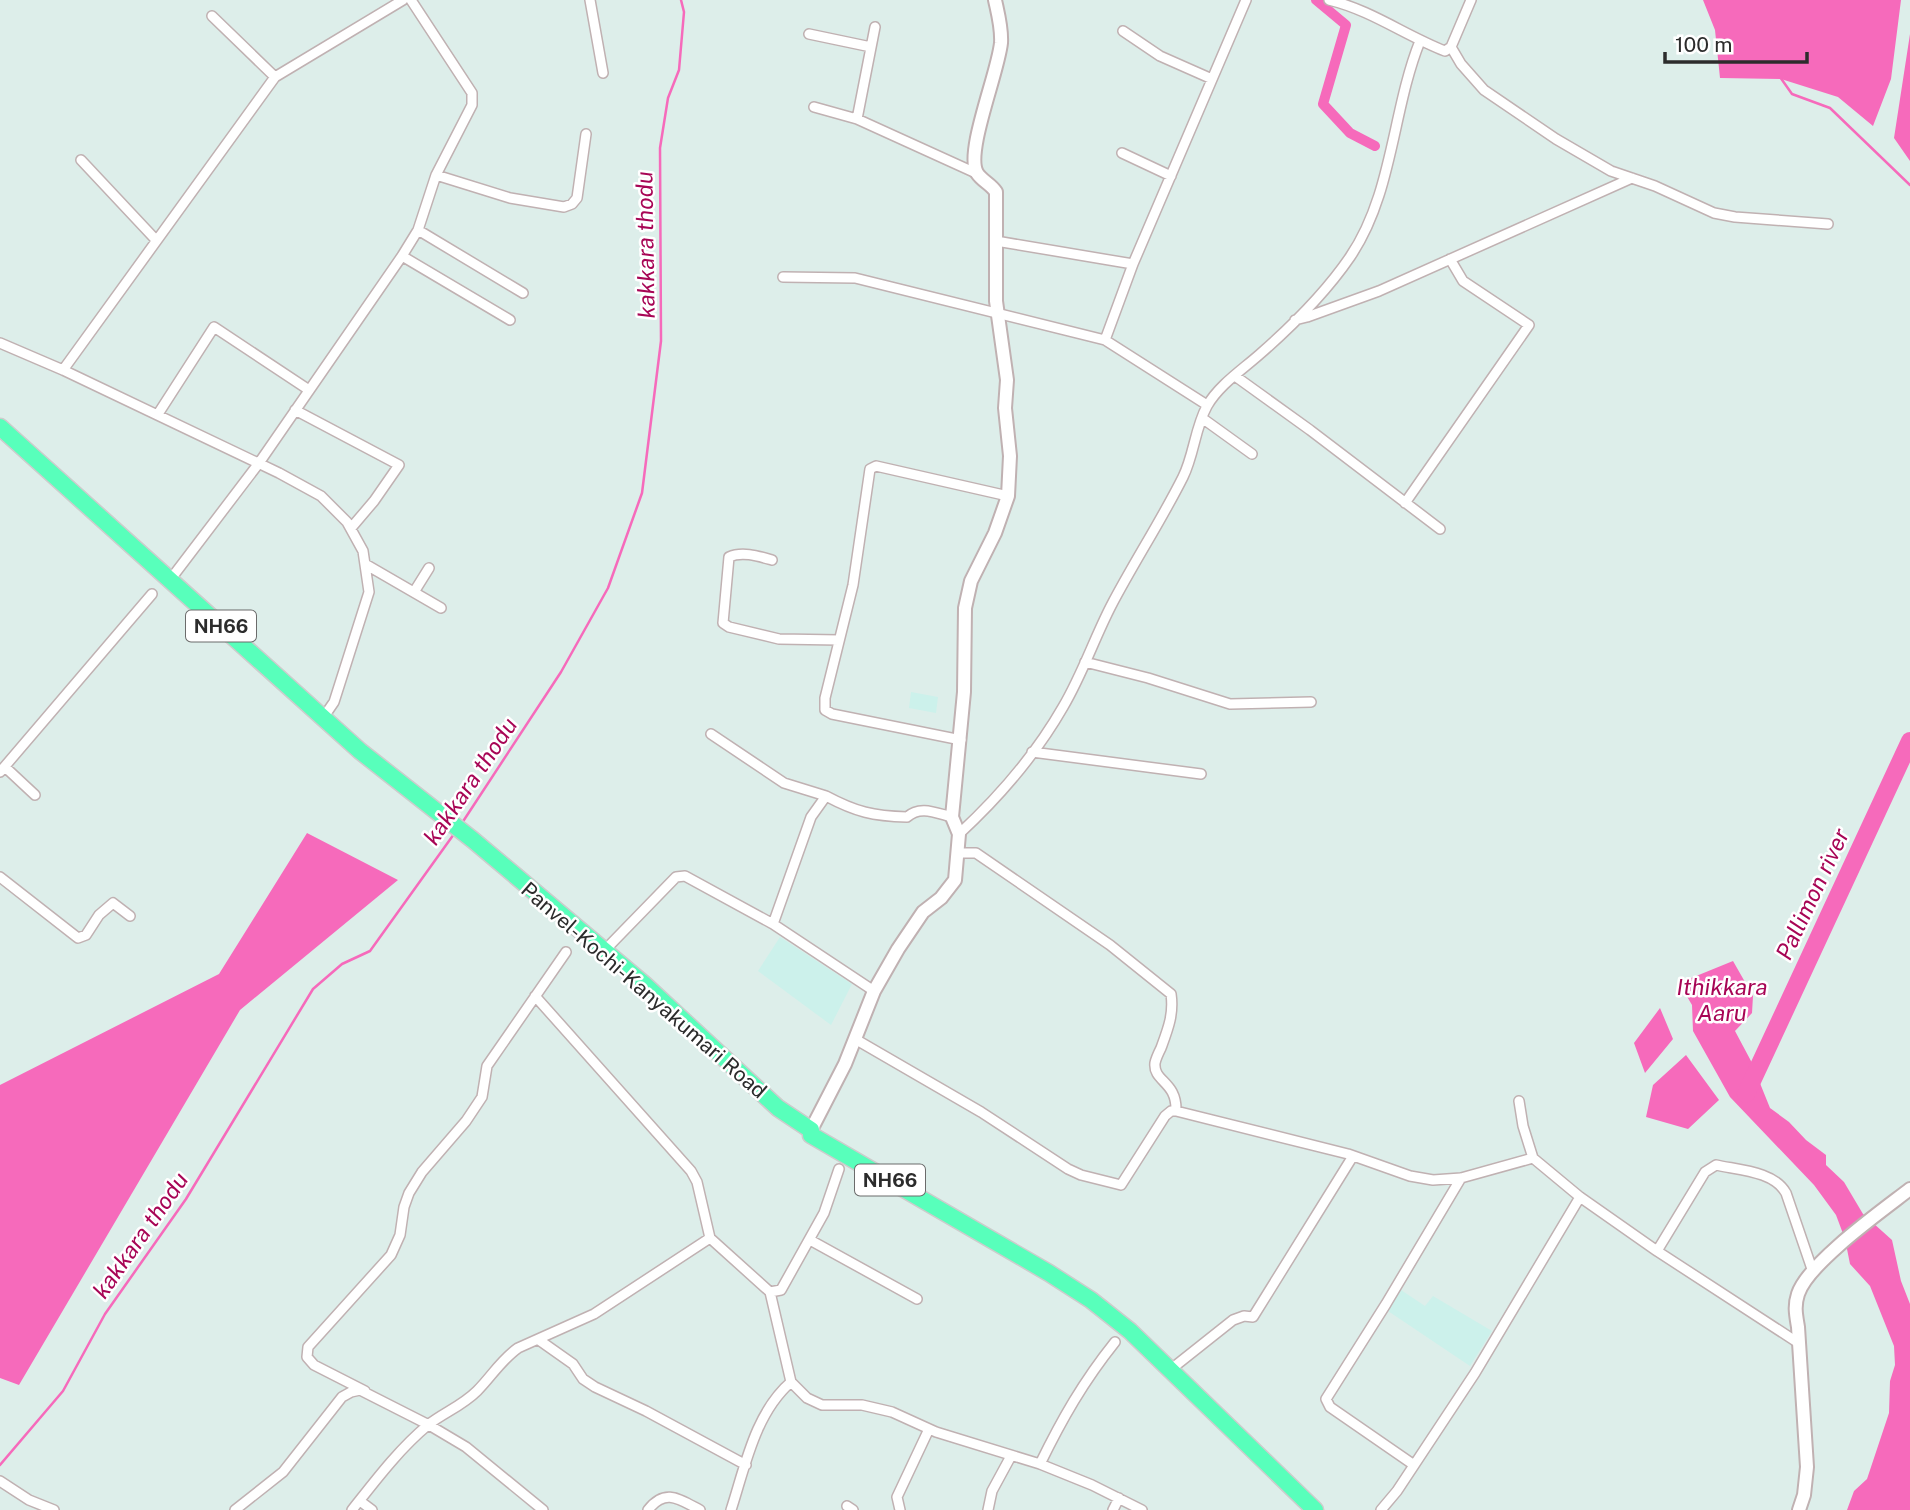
<svg xmlns="http://www.w3.org/2000/svg" width="1910" height="1510" font-family="'Public Sans',sans-serif">
<style>
.education{fill:#ccf1eb}
.water{fill:#f66abb}
.lines{fill:none;stroke-linecap:round;stroke-linejoin:round}
.stream{stroke:#f66abb;stroke-width:2.5}
.canal{stroke:#f66abb;stroke-width:10}
.river{stroke:#f66abb;stroke-width:18}
.street-casing{stroke:#c0b1b2;stroke-width:12}
.secondary-casing{stroke:#c0b1b2;stroke-width:16}
.highway-casing{stroke:#ccc;stroke-width:19}
.street{stroke:#fff;stroke-width:9}
.secondary{stroke:#fff;stroke-width:12}
.highway{stroke:#58ffbb;stroke-width:16}
.labels{text-anchor:middle;dominant-baseline:central;stroke-width:5;stroke-linejoin:round;paint-order:stroke}
.shield{fill:#fff;stroke:#6b6b6b;stroke-width:2}
.shield-label{font-size:19px;font-weight:bold;fill:#2c2c2c}
.street-label{font-size:21px;fill:#2c2c2c;stroke:#fff}
.water-label{font-size:23px;font-style:italic;fill:#a70555;stroke:#fff}
</style>
<rect width="100%" height="100%" fill="#ddeeea"/>
<path class="education" d="M911 692 938 697 936 713 909 708Z
M780 937 852 984 831 1025 758 971Z
M1398 1288 1425 1306 1433 1296 1492 1331 1470 1366 1385 1309Z"/>
<path class="water" d="M1703 0H1901L1891 79 1873 126 1838 97 1781 79 1720 78 1715 30Z
M1910 34V161L1894 138Z
M307 833 398 880 240 1010 19 1385 0 1378V1085L219 974Z
M1733 961 1753 996 1752 1013 1735 1031 1751 1061 1770 1108 1789 1122 1806 1140 1826 1155V1165L1844 1182 1863 1214 1892 1240 1901 1281 1910 1304V1510H1847L1854 1491 1867 1479 1889 1413 1890 1381 1895 1365 1894 1346 1870 1286 1850 1264 1845 1239 1836 1215 1814 1185 1730 1097 1693 1031 1692 1005 1679 983Z
M1660 1008 1673 1039 1645 1073 1634 1043Z
M1686 1055 1719 1100 1688 1129 1646 1117 1653 1085Z"/>
<g class="lines">
<path class="stream" d="M1780 77 1792 94 1830 108 1910 185
M462 823 561 672 608 588 642 493 661 341 660 148 668 98 679 70 684 12 681 0
M0 1465 63 1391 105 1314 186 1199 313 989 342 964 370 951 454 834"/>
<path class="canal" d="M1316 0 1346 25 1323 104 1350 133 1375 146"/>
<path class="river" d="M1746 1094 1910 741"/>
<defs>
<path id="street" d="M590 0 603 73
M1329 0C1371 10 1406 36 1445 51L1451 47 1471 0
M212 16 275 77
M1123 31 1160 56 1212 79
M809 34 871 47
M1451 47 1461 64 1484 90 1556 139 1611 171 1655 186 1714 213 1735 217 1828 224
M814 107 857 119 978 174
M857 119 875 27
M1122 153 1171 176
M81 160 156 240
M436 175 510 198 564 207 572 204 577 198 586 134
M418 230 523 293
M996 241 1133 264
M402 256 510 320
M783 277 855 278 1105 340 1207 405
M1295 320 1307 317 1379 291 1632 178
M1105 340 1133 264 1246 0
M0 343 63 370 279 473 321 496 347 522 363 551 369 592 334 702 323 718
M63 370 275 77 403 0
M1235 376 1310 430 1440 529
M295 410 399 465 374 501 351 528
M158 414 214 327 309 390
M1202 418 1252 454
M1405 503 1529 325 1463 281 1450 259
M772 560C758 556 742 551 729 557L723 623 729 627 779 639 839 640
M365 564 441 608
M170 580 259 463 402 256 418 230 436 175 472 105V93L411 0
M414 592 429 568
M1085 662 1148 678 1230 704 1311 702
M711 734 784 783 826 796 811 817 773 924
M961 740 832 714 825 710V698L853 585 870 469 876 466 1008 496
M1032 752 1201 774
M5 767 35 795
M0 772 152 594
M826 796C856 812 873 816 907 817 920 805 936 813 952 817
M959 834C999 797 1036 754 1063 707 1082 675 1094 639 1111 606 1134 562 1161 521 1183 477 1194 455 1195 428 1207 406 1219 385 1242 370 1260 354 1292 326 1326 292 1350 257 1393 194 1392 111 1420 41
M957 853H976L1110 945 1171 994C1174 1014 1168 1029 1161 1048 1159 1052 1156 1058 1155 1063 1153 1082 1177 1081 1176 1111
M0 877 78 938 86 935 99 915 113 903 130 916
M604 951 676 877 685 876 773 924 874 991
M535 996 691 1171 697 1182 710 1238
M855 1039 981 1112 1068 1169 1081 1175 1121 1185 1165 1116 1171 1111H1176L1348 1154 1410 1176 1433 1180 1461 1178 1533 1158
M1519 1101 1523 1126 1533 1158 1580 1197 1657 1251 1800 1344
M810 1240 917 1299
M1657 1251 1705 1172 1716 1165C1738 1170 1774 1171 1786 1193L1813 1272
M770 1292 791 1382 807 1398 822 1405H862L892 1412 936 1432 1040 1464 1092 1485 1142 1510
M539 1340 573 1364 583 1379 595 1387 646 1411 746 1465
M1170 1370 1233 1320 1244 1316 1253 1317 1353 1156
M365 1391 314 1365 307 1357 308 1347 391 1255 400 1235 404 1207 409 1193 422 1172 466 1121 482 1097 487 1066 566 952
M1040 1464C1062 1419 1083 1382 1115 1342
M1414 1465 1330 1407 1326 1399 1386 1304 1461 1178
M0 1481 29 1500 54 1510
M360 1501 372 1510
M847 1506 853 1510
M235 1510 283 1472 342 1397 351 1392 360 1390 429 1425 466 1447 543 1510
M352 1510C375 1481 399 1449 428 1425 443 1413 462 1406 477 1391 491 1377 501 1360 518 1348L594 1314 710 1238 770 1292 781 1290 824 1213 839 1169
M648 1510C665 1488 679 1499 700 1510
M731 1510C745 1467 755 1413 791 1382
M900 1510 897 1497 929 1429
M988 1510 992 1491 1011 1456
M1113 1510 1119 1498
M1381 1510 1397 1491 1475 1373 1580 1197"/>
<path id="secondary" d="M811 1130 845 1064 874 991 898 949 923 912 941 898 955 880 959 834 952 817 964 692 965 608 971 581 995 533 1008 496 1010 456 1005 408 1007 380 996 301V192C991 184 982 181 977 173 965 152 998 73 1001 43 1002 28 998 14 995 0
M1799 1510 1804 1495 1807 1467 1798 1327C1796 1315 1794 1306 1798 1294 1808 1263 1883 1210 1910 1189"/>
<path id="highway" d="M0 427 360 751 473 840 644 984 778 1108 811 1130V1135L1049 1273 1091 1300 1130 1331 1315 1510"/>
</defs>
<use href="#street" class="street-casing"/>
<use href="#secondary" class="secondary-casing"/>
<use href="#highway" class="highway-casing"/>
<use href="#street" class="street"/>
<use href="#secondary" class="secondary"/>
<use href="#highway" class="highway"/>
</g>
<g class="labels">
<g class="shield">
<rect x="186" y="610.5" width="70" height="31" rx="5"/>
<rect x="855" y="1164.5" width="70" height="31" rx="5"/>
</g>
<g class="shield-label">
<text x="221" y="626">NH66</text>
<text x="890" y="1180">NH66</text>
</g>
<g class="street-label">
<text transform="translate(644 990) rotate(41)">Panvel-Kochi-Kanyakumari Road</text>
</g>
<g class="water-label">
<text transform="translate(645 245) rotate(-91)">kakkara thodu</text>
<text transform="translate(470 781) rotate(-56)">kakkara thodu</text>
<text transform="translate(1812 894) rotate(-65)">Pallimon river</text>
<text x="1722" y="986">Ithikkara<tspan x="1722" dy="26">Aaru</tspan></text>
<text transform="translate(140 1235) rotate(-55)">kakkara thodu</text>
</g>
</g>
<path d="M1665 52v10h142v-10" fill="none" stroke="#2c2c2c" stroke-width="3.5"/>
<text x="1675" y="52" font-size="21" fill="#2c2c2c" stroke="#ffffff" stroke-width="5" paint-order="stroke">100 m</text>
</svg>
